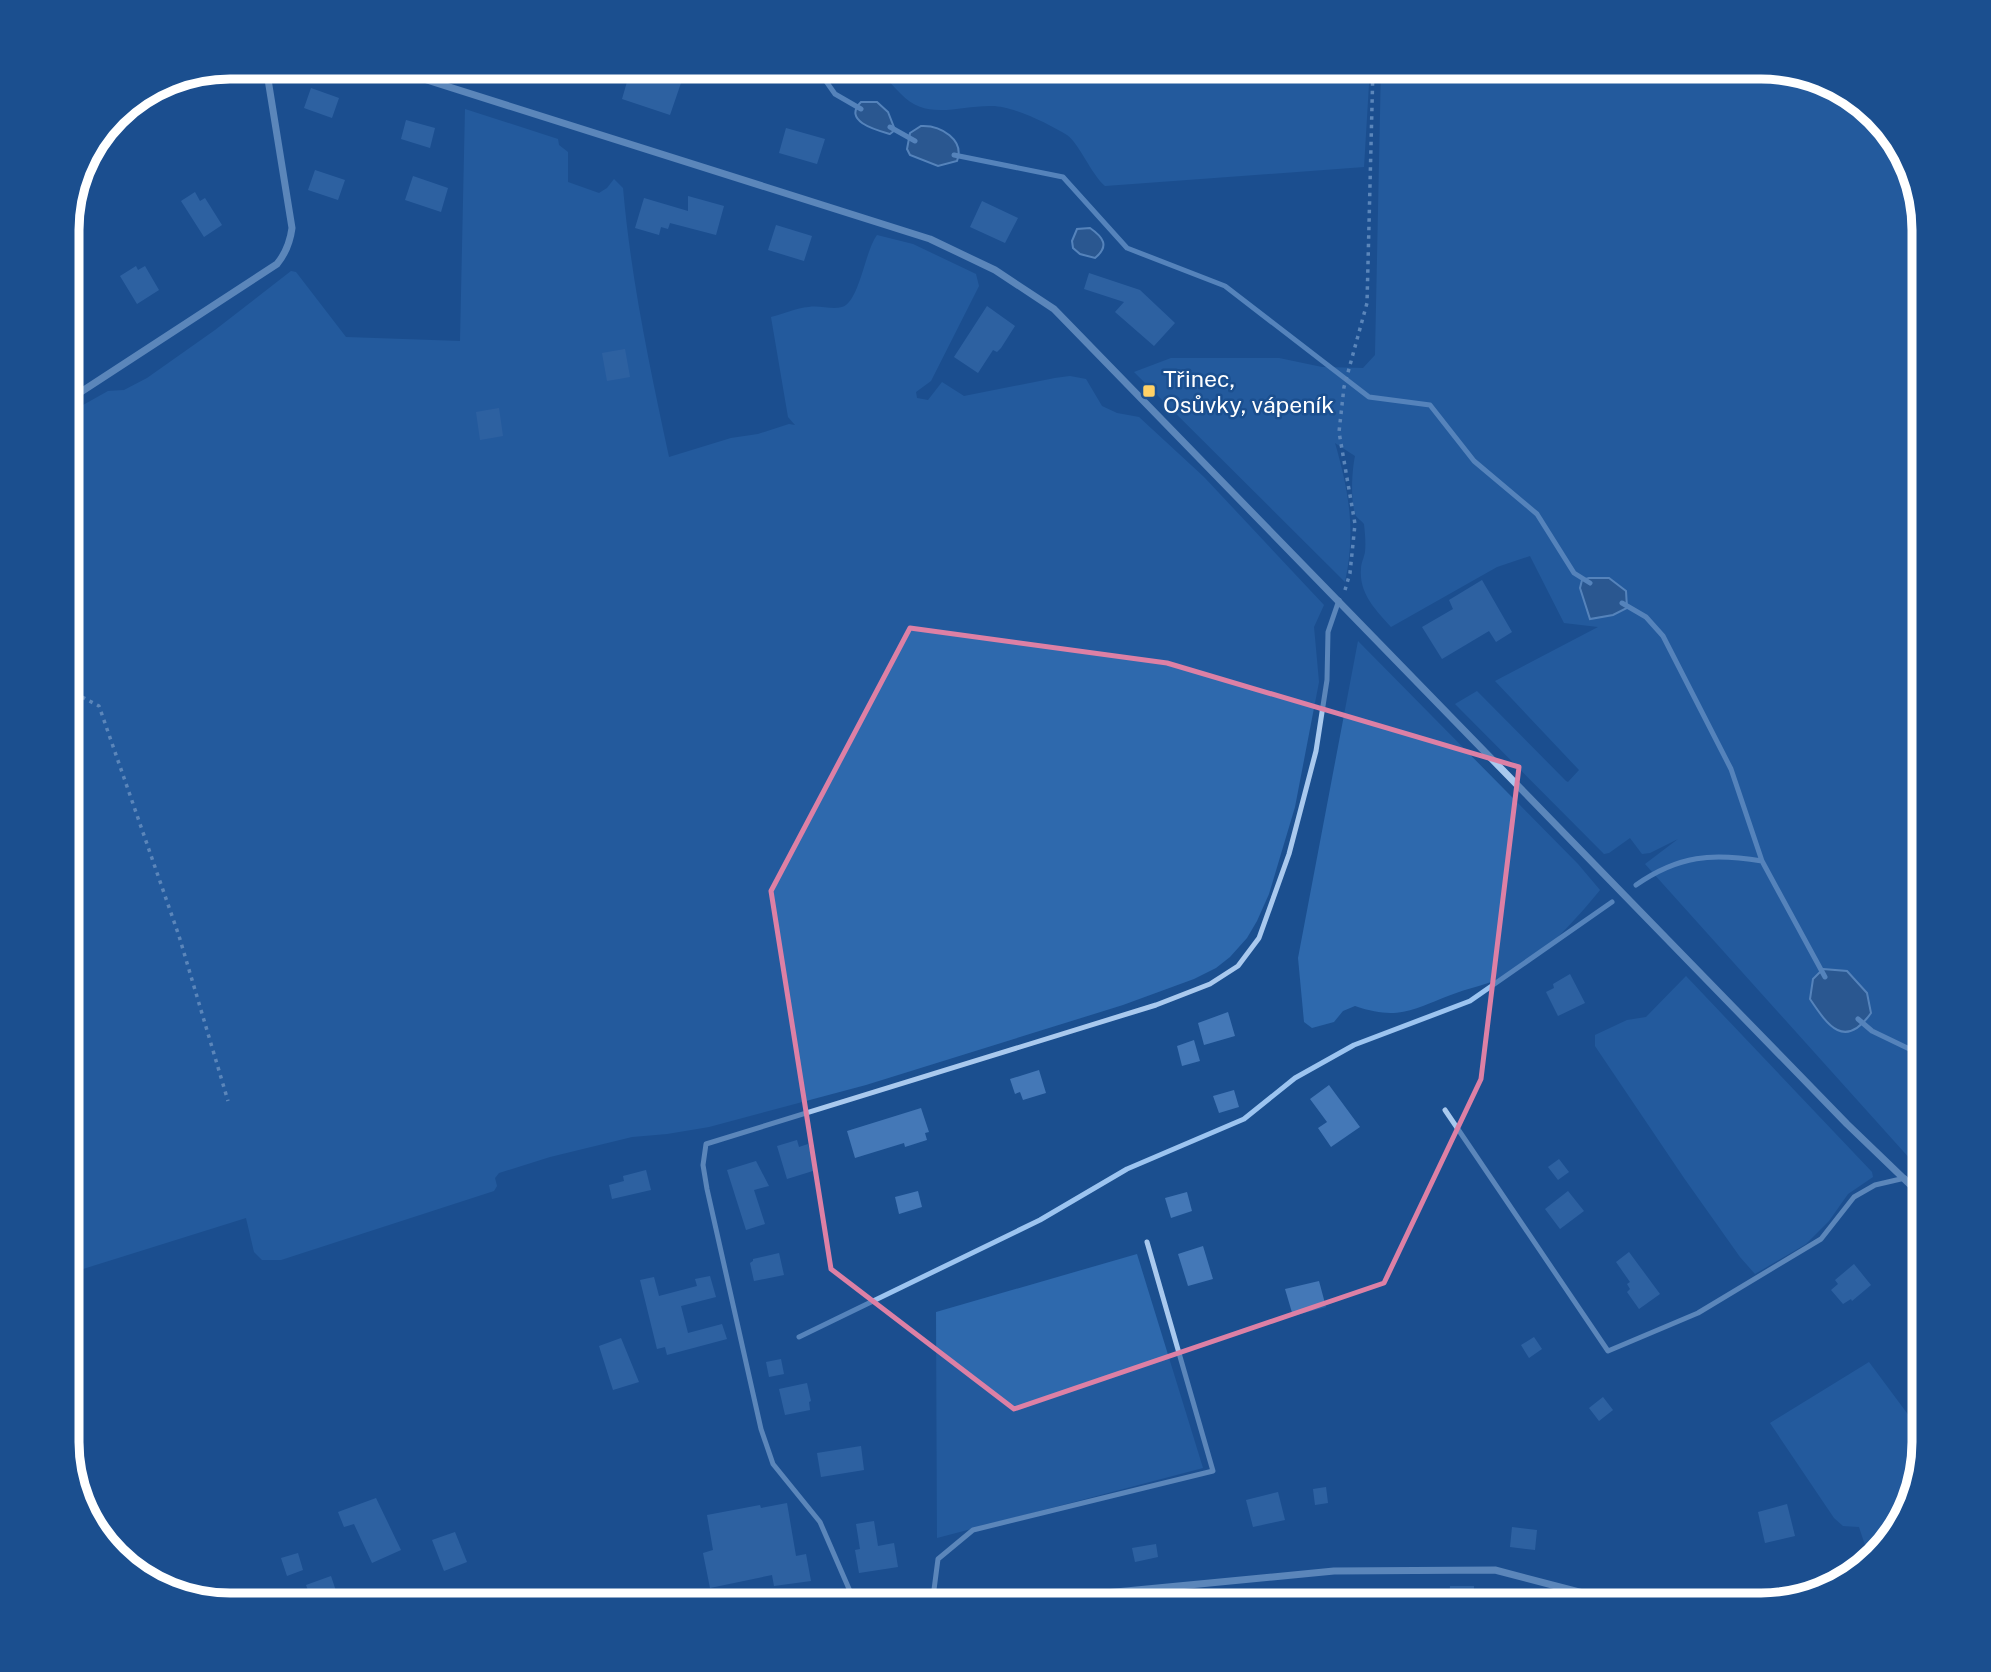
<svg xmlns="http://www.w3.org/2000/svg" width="1991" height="1672" font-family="'Public Sans',sans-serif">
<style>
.green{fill:#2e69ad}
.water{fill:#3c6290;stroke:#9cc4f0;stroke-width:2}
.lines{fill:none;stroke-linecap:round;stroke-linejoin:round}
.stream{stroke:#9cc4f0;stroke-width:5}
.building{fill:#4478b7}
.path{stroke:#a9c9ee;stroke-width:3.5;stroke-dasharray:3.5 5;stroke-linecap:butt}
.service{stroke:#a9c9ee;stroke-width:5}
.minor{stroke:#a9c9ee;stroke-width:7}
.marked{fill:none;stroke:#dd80a5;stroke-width:5;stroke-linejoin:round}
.poi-dot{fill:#ffd166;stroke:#1b4f8f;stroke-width:2.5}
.labels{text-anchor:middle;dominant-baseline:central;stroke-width:5;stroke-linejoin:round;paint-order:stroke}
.poi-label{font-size:23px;fill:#fff;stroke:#1b4f8f;text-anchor:start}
.rim{fill:none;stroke:#fff;stroke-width:9}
</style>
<rect width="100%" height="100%" fill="#1b4f8f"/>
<path class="green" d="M884 67H1370L1364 167 1105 186C1091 174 1079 143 1067 135 1049 124 1013 106 992 106 959 105 926 122 900 93 892 85 886 79 884 67Z
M1381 67H1761L1823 79 1869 107 1912 167 1924 230V1148L1912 1161 1645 864 1678 839 1650 853 1642 854 1630 838 1609 853 1604 854 1455 704 1477 691 1566 781 1568 782 1579 770 1495 681 1598 627 1564 623 1530 556 1497 567 1391 627C1376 610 1359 594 1361 569 1361 563 1364 558 1365 552 1366 543 1365 533 1364 524 1362 521 1358 519 1356 516 1350 503 1352 470 1355 456L1335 443C1349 492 1356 531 1345 582L1134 372 1171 358H1279L1322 367 1363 368 1375 355Z
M465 109 558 139 559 145 568 152V182L599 193 607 188 614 179 623 188C631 280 650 368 669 457L731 438 758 434 789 424 795 425 788 417 771 317C784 314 796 308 809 307 819 305 832 310 842 307 859 303 865 251 877 235L913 244 976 274 979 286 931 381 916 392 917 398 928 400 942 382 964 396 1055 378 1070 376 1086 379 1102 406 1117 413 1139 417 1204 477 1324 605 1314 627 1319 682 1295 807 1269 894 1257 921 1247 938 1230 957 1216 968 1194 979 1123 1005 866 1085 709 1127 667 1134 632 1137 550 1157 499 1173 495 1178 497 1186 494 1191 281 1260H262L254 1252 246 1218 67 1274V414L108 391 124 390 147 378 215 330 291 271 296 272 346 337 460 341Z
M1358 641 1578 864 1600 890C1579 916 1540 960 1509 975 1490 984 1468 988 1448 996 1410 1011 1396 1020 1355 1006L1343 1011 1334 1022 1312 1028 1304 1022 1298 958Z
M1686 976 1872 1172 1873 1177 1848 1194 1829 1221 1806 1244 1755 1274 1740 1257 1684 1178 1595 1046V1035L1627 1020 1646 1017Z
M1137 1254 1203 1468 937 1538 936 1312Z
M1869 1362 1924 1436C1924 1478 1904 1535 1870 1560L1859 1527 1843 1526 1834 1518 1770 1423Z
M1514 1594 1542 1601 1545 1605H1506L1508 1599Z"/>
<path class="water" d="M861 102H877L888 112 895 130 890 134C876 130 842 121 861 102Z
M921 126C941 125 965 140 957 161L938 166 910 155 907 149 910 133Z
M1090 228C1103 237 1110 246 1095 258L1080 254 1073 248 1072 241 1077 229Z
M1589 578H1609L1626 591 1627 608 1613 615 1590 619 1580 588 1582 580Z
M1823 969 1847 971 1867 993 1871 1013C1845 1050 1828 1026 1810 999L1813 979Z"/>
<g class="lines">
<path class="stream" d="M816 67 835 94 861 109
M890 127 915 141
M954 155 1063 177 1127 248 1225 286 1369 397 1430 405 1474 461 1537 514 1574 573 1590 583
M1622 603 1646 617 1663 636 1731 769 1762 861 1825 977
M1636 885C1679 855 1712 853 1762 861
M1858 1019 1872 1031 1924 1056
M799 1337 1040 1220 1127 1169 1244 1119 1295 1078 1354 1045 1470 1001 1612 902"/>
</g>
<path class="building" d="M657 72 682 80 670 115 622 99 629 75 654 82Z
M311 88 339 98 332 118 304 108Z
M406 120 435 128 430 148 401 139Z
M786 128 825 139 817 164 779 153Z
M315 170 345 180 338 200 308 190Z
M413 176 448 188 441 212 405 200Z
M195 192 200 201 205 198 222 225 204 237 181 201Z
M688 196 724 206 716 235 670 223 668 229 661 227 659 235 635 228 644 198 688 211Z
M982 201 1018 218 1005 243 970 227Z
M776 225 812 236 804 261 768 250Z
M136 266 138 270 145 266 159 290 137 304 120 276Z
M1089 273 1140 290 1175 323 1154 346 1115 312 1124 302 1084 289Z
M987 306 1015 326 1001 348 997 352 993 350 978 373 954 357Z
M625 349 630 377 607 381 602 353Z
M499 408 503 436 480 440 476 412Z
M1482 580 1512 632 1496 642 1489 631 1442 659 1422 627 1453 609 1449 600Z
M1570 974 1585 1003 1558 1016 1546 992 1554 988 1553 984Z
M1228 1012 1235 1036 1204 1045 1198 1023Z
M1194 1040 1200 1061 1182 1066 1177 1046Z
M1039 1070 1046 1093 1023 1100 1020 1092 1015 1094 1010 1079Z
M1329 1085 1360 1127 1331 1147 1318 1128 1327 1122 1310 1099Z
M1234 1090 1239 1107 1219 1113 1213 1096Z
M921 1108 929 1132 925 1133 927 1140 905 1147 904 1143 855 1158 847 1131Z
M797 1140 799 1147 808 1144 816 1170 787 1179 777 1146Z
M1559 1159 1569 1172 1558 1180 1548 1167Z
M756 1161 769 1186 754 1190 765 1224 746 1230 727 1170Z
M646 1170 651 1190 612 1199 609 1185 624 1181 623 1176Z
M918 1191 922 1207 899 1214 895 1197Z
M1568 1191 1584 1211 1560 1229 1545 1209Z
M1187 1192 1192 1211 1171 1218 1165 1198Z
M1203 1246 1213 1279 1188 1286 1178 1254Z
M1629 1252 1660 1294 1639 1309 1627 1292 1630 1289 1627 1284 1630 1282 1616 1262Z
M779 1253 784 1275 754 1281 750 1263 753 1261V1259Z
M1854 1264 1871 1285 1852 1301 1851 1299 1843 1304 1831 1290 1838 1284 1835 1280Z
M710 1276 716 1297 681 1306 688 1333 722 1324 727 1339 667 1355 665 1347 657 1349 640 1280 654 1277 659 1296 697 1286 695 1279Z
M1319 1281 1326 1307 1293 1316 1285 1289Z
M1534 1337 1542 1349 1529 1358 1521 1345Z
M621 1338 639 1382 613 1390 599 1346Z
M781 1359 784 1374 769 1377 766 1362Z
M807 1383 811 1401 809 1402 810 1410 785 1415 779 1389Z
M1603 1397 1613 1410 1599 1421 1589 1408Z
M861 1446 864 1470 821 1477 817 1453Z
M1326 1487 1328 1503 1315 1505 1313 1489Z
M1278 1492 1285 1520 1253 1527 1246 1500Z
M376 1498 401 1550 372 1563 354 1524 344 1527 338 1512Z
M787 1503 796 1556 806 1554 811 1581 774 1586 772 1575 710 1588 703 1553 713 1550 707 1515 760 1505 761 1508Z
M1787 1504 1795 1536 1765 1543 1758 1512Z
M874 1521 878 1546 894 1543 898 1567 859 1573 855 1550 860 1549 856 1524Z
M1512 1527 1537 1530 1535 1550 1510 1547Z
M455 1532 467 1562 444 1571 432 1540Z
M1156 1544 1158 1557 1135 1562 1132 1548Z
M298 1553 303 1570 287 1576 281 1558Z
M331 1576 341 1606H314L306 1585Z
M1450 1586H1474L1473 1606H1449Z"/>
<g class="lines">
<path class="path" d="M1345 590 1350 573 1355 524 1339 432 1344 387 1367 303 1373 67
M67 689 99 706 179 936 228 1101"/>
<path class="service" d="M1445 1110 1608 1351 1698 1313 1821 1239 1854 1197 1875 1185 1905 1178
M856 1605 820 1522 773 1464 761 1429 707 1189 703 1165 706 1144 1156 1005 1210 984 1238 966 1259 938 1289 854 1316 751 1327 680 1328 632 1339 600
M932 1605 938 1559 973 1530 1213 1471 1147 1242"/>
<path class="minor" d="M386 67 930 239 995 270 1054 309 1847 1124 1924 1198
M67 401 277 264C286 253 290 243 292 228L266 67
M981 1605 1334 1571 1495 1570 1629 1605"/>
</g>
<path d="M0 0H1991V1672H0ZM910 628 1167 663 1519 767 1481 1079 1384 1283 1014 1409 831 1269 771 891Z" fill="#1b4f8f" fill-opacity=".55" fill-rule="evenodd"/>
<path class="marked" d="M910 628 1167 663 1519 767 1481 1079 1384 1283 1014 1409 831 1269 771 891Z"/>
<rect class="poi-dot" x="1142" y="384" width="14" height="14" rx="3.5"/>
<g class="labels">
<g class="poi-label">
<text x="1163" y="378">Třinec,<tspan x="1163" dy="26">Osůvky, vápeník</tspan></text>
</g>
</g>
<path d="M0 0H1991V1672H0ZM230 79H1761A151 151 0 0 1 1912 230V1442A151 151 0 0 1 1761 1593H230A151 151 0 0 1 79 1442V230A151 151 0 0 1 230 79Z" fill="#1b4f8f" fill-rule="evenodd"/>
<path class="rim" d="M230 79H1761A151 151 0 0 1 1912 230V1442A151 151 0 0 1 1761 1593H230A151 151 0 0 1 79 1442V230A151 151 0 0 1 230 79Z"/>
</svg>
